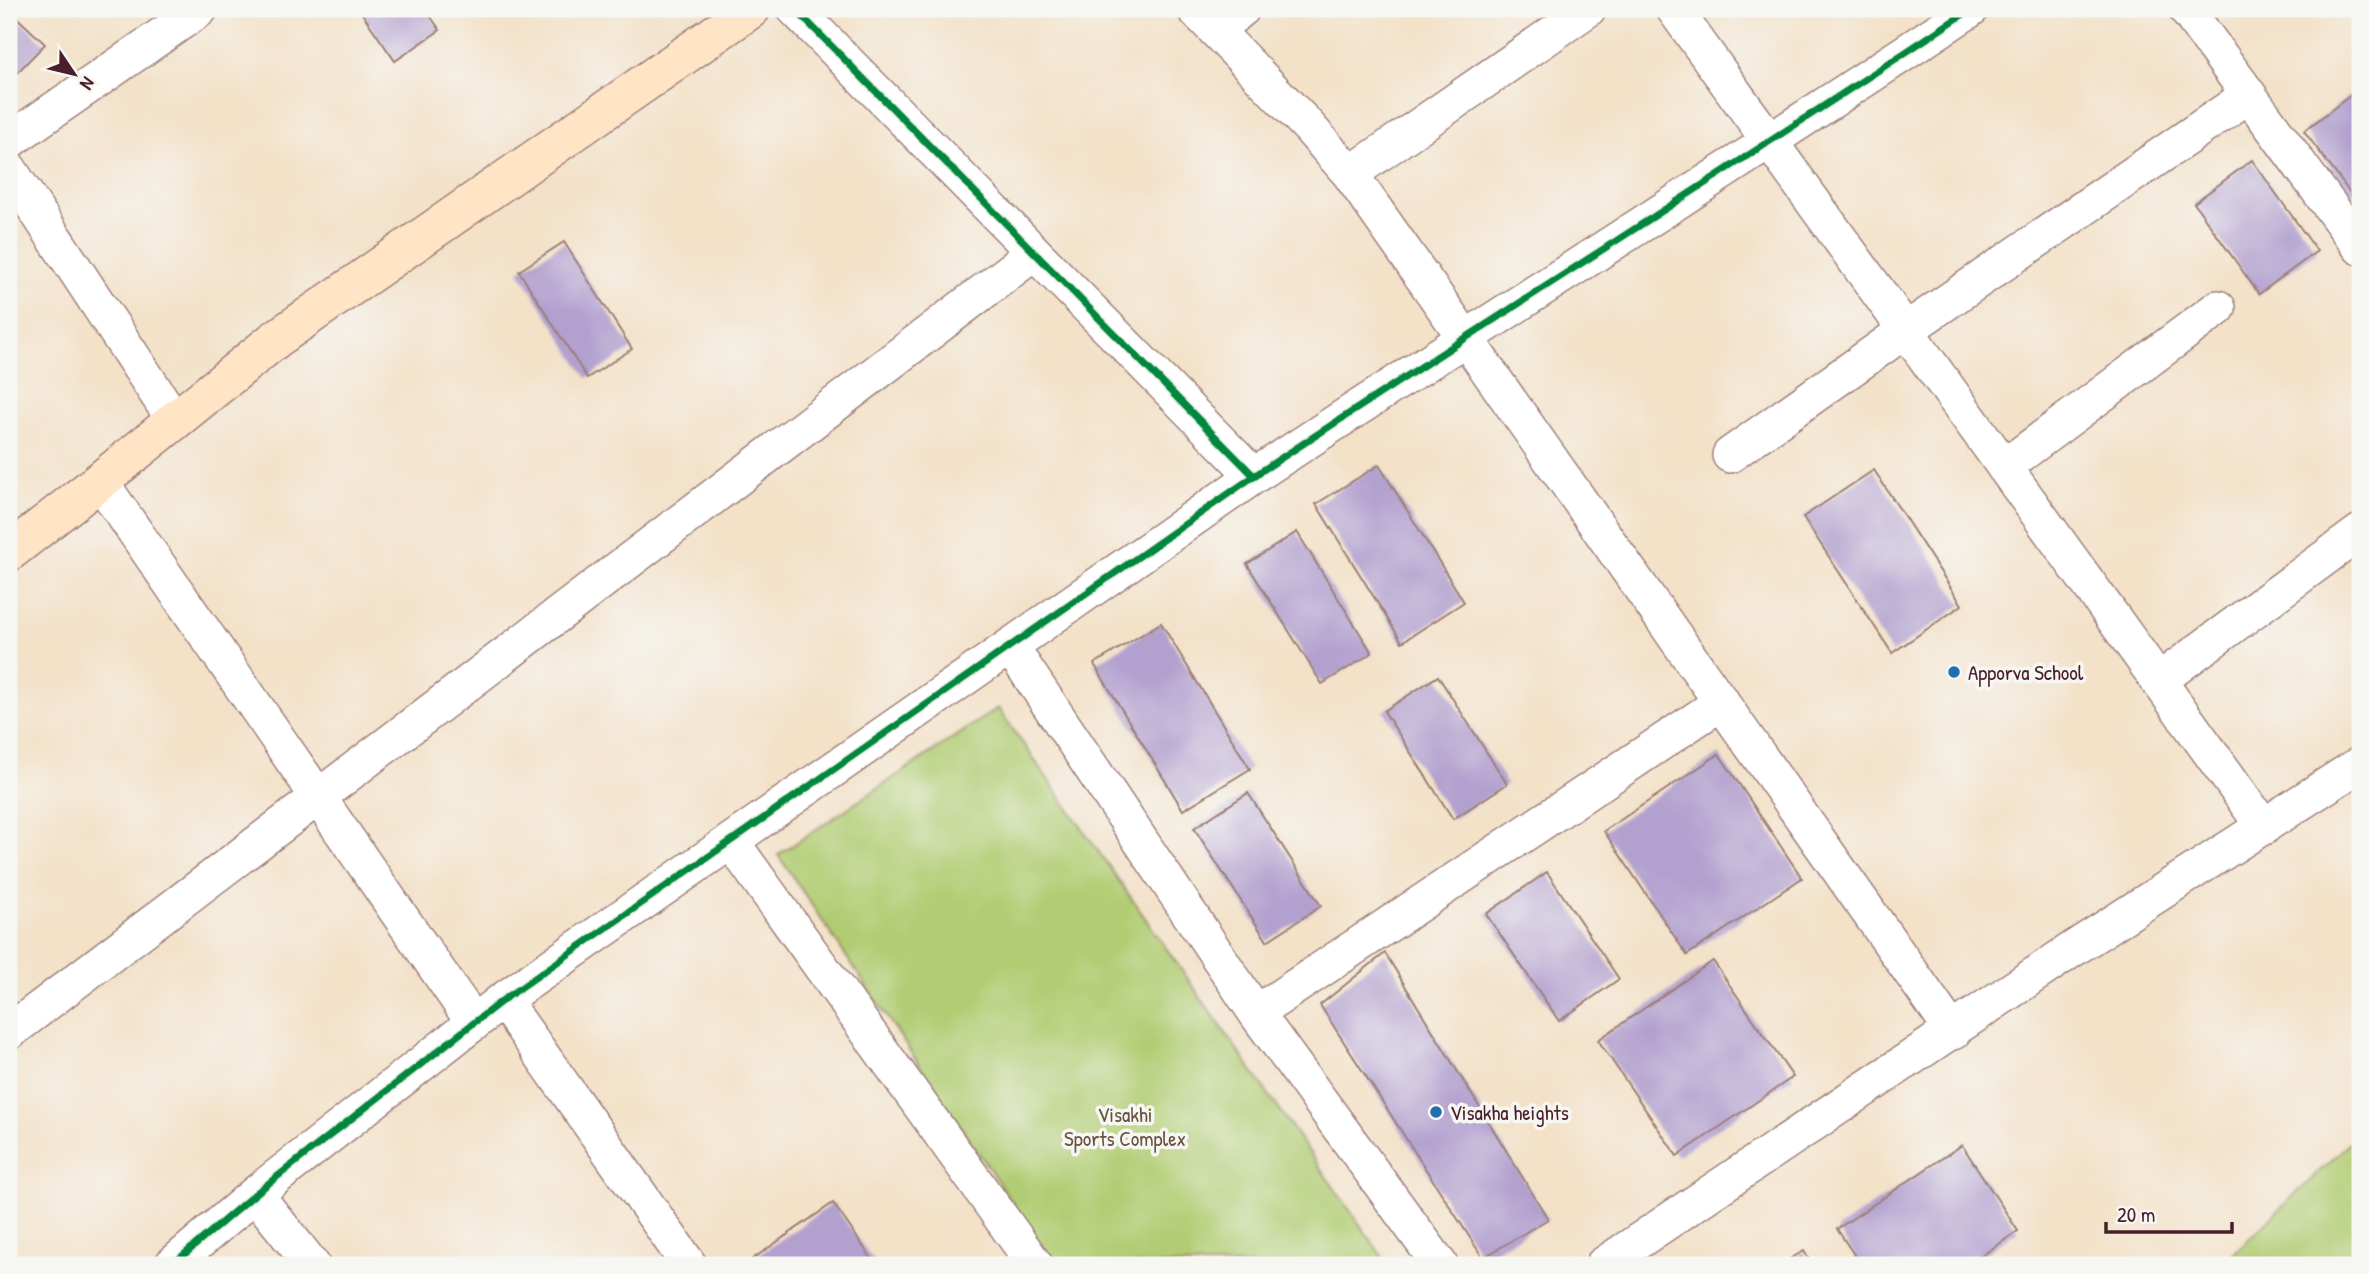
<svg xmlns="http://www.w3.org/2000/svg" width="2369" height="1274" font-family="'Patrick Hand',sans-serif">
<style>
.green{fill:#b1cc72;stroke:#7e764e;stroke-width:2}
.building{fill:#b2a0cf}
.lines{fill:none;stroke-linecap:round;stroke-linejoin:round}
.street-casing{stroke:#9e807a;stroke-width:38}
.secondary-casing{stroke:#9e807a;stroke-width:41}
.street{stroke:#fff;stroke-width:35}
.secondary{stroke:#ffe4c6;stroke-width:38}
.cycleway-casing{stroke:#f6f6f2;stroke-width:11}
.cycleway{stroke:#00873e;stroke-width:7}
.poi-dot{fill:#1f6fb2;stroke:#f6f6f2;stroke-width:2.5}
.labels{text-anchor:middle;dominant-baseline:central;stroke-width:7;stroke-linejoin:round;paint-order:stroke}
.poi-label{font-size:21px;fill:#4a1f2b;stroke:#f6f6f2;text-anchor:start}
.park-label{font-size:21px;fill:#695340;stroke:#f6f6f2}
</style>
<rect width="100%" height="100%" fill="#f6f6f2"/>
<filter id="ink" filterUnits="userSpaceOnUse"><feTurbulence type="fractalNoise" baseFrequency=".0143" numOctaves="2"/><feDisplacementMap in="SourceGraphic" scale="14" xChannelSelector="R" yChannelSelector="G"/><feConvolveMatrix kernelMatrix="1 2 1 2 8 2 1 2 1" color-interpolation-filters="sRGB"/></filter>
<filter id="wash" filterUnits="userSpaceOnUse"><feTurbulence type="fractalNoise" baseFrequency=".00686" numOctaves="4" result="noise"/><feDisplacementMap in="SourceGraphic" scale="28" xChannelSelector="R" yChannelSelector="G"/><feGaussianBlur stdDeviation="1.57" result="paint"/><feColorMatrix in="noise" values="0 0 0 0 0 0 0 0 0 0 0 0 0 0 0 0 0 1.4 0 .05"/><feComposite in="paint" operator="in"/></filter>
<g filter="url(#wash)">
<rect width="100%" height="100%" fill="#f3e1c8"/>
<path class="green" d="M998 708 1388 1265H1054L778 855Z
M2360 1133V1265H2221Z"/>
<g id="blocks">
<path class="building" d="M359 9H425L440 30 395 61Z
M9 10 45 44 9 81Z
M2360 88V206L2304 131Z
M2252 160 2317 251 2259 294 2194 203Z
M564 242 632 349 587 378 519 271Z
M1379 465 1464 602 1402 642 1316 504Z
M1874 470 1962 605 1892 653 1803 517Z
M1297 532 1372 653 1322 684 1247 564Z
M1161 623 1250 769 1183 810 1094 664Z
M1438 676 1507 784 1453 819 1384 711Z
M1719 754 1802 878 1687 955 1604 831Z
M1248 793 1321 906 1267 941 1194 828Z
M1547 872 1619 979 1559 1021 1486 914Z
M1385 953 1548 1219 1483 1258 1320 1005Z
M1713 961 1793 1077 1677 1156 1598 1040Z
M1962 1145 2018 1231 1968 1265H1861L1837 1229Z
M833 1203 874 1262 868 1265H744Z
M1804 1251 1812 1265H1779Z"/>
</g>
</g>
<g filter="url(#ink)">
<use href="#blocks" fill-opacity="0" stroke="#9e807a" stroke-width="2"/>
<g class="lines">
<defs>
<path id="street" d="M795 9 1254 476C1492 319 1734 167 1971 9
M1195 9 1308 126 1350 174 1953 1032
M1674 9 2264 827
M2186 9 2360 247
M1215 30 1242 9
M9 141 200 9
M9 169 175 421
M1350 174 1588 9
M1730 455 1906 330 2249 95
M2004 467 2218 308
M100 481 474 1023
M1010 646 1256 1013 1440 1265
M2158 681 2360 532
M731 841 1035 1265
M503 1000 689 1265
M1256 1013 1722 702
M9 1032 1034 253
M255 1194 312 1265
M172 1265 255 1194 503 1000 1254 476
M1603 1265 2073 949 2360 764"/>
<path id="secondary" d="M9 552 100 481 276 339 751 9"/>
</defs>
<use href="#street" class="street-casing"/>
<use href="#secondary" class="secondary-casing"/>
<use href="#street" class="street"/>
<use href="#secondary" class="secondary"/>
<defs>
<path id="cycleway" d="M795 9 1254 476C1492 319 1734 167 1971 9
M172 1265 255 1194 503 1000 1254 476"/>
</defs>
<use href="#cycleway" class="cycleway-casing"/>
<use href="#cycleway" class="cycleway"/>
</g>
</g>
<g class="poi-dot">
<circle cx="1954" cy="672" r="7"/>
<circle cx="1436" cy="1112" r="7"/>
</g>
<g class="labels">
<g class="poi-label">
<text x="1968" y="672">Apporva School</text>
<text x="1450" y="1112">Visakha heights</text>
</g>
<g class="park-label">
<text x="1125" y="1114">Visakhi<tspan x="1125" dy="24">Sports Complex</tspan></text>
</g>
</g>
<rect width="2369" height="1274" fill="none" stroke="#f6f6f2" stroke-width="35"/>
<g transform="translate(74 74) rotate(125)" stroke="#f6f6f2" stroke-width="5" paint-order="stroke">
<path d="M0-5L12 26L0 18L-12 26Z" fill="#4a1f2b"/>
<text y="-10" font-size="19" font-weight="bold" text-anchor="middle" fill="#4a1f2b">N</text>
</g>
<path d="M2106 1222v10h126v-10" fill="none" stroke="#4a1f2b" stroke-width="3.5"/>
<text x="2117" y="1222" font-size="21" fill="#4a1f2b" stroke="#f6f6f2" stroke-width="5" paint-order="stroke">20 m</text>
</svg>
